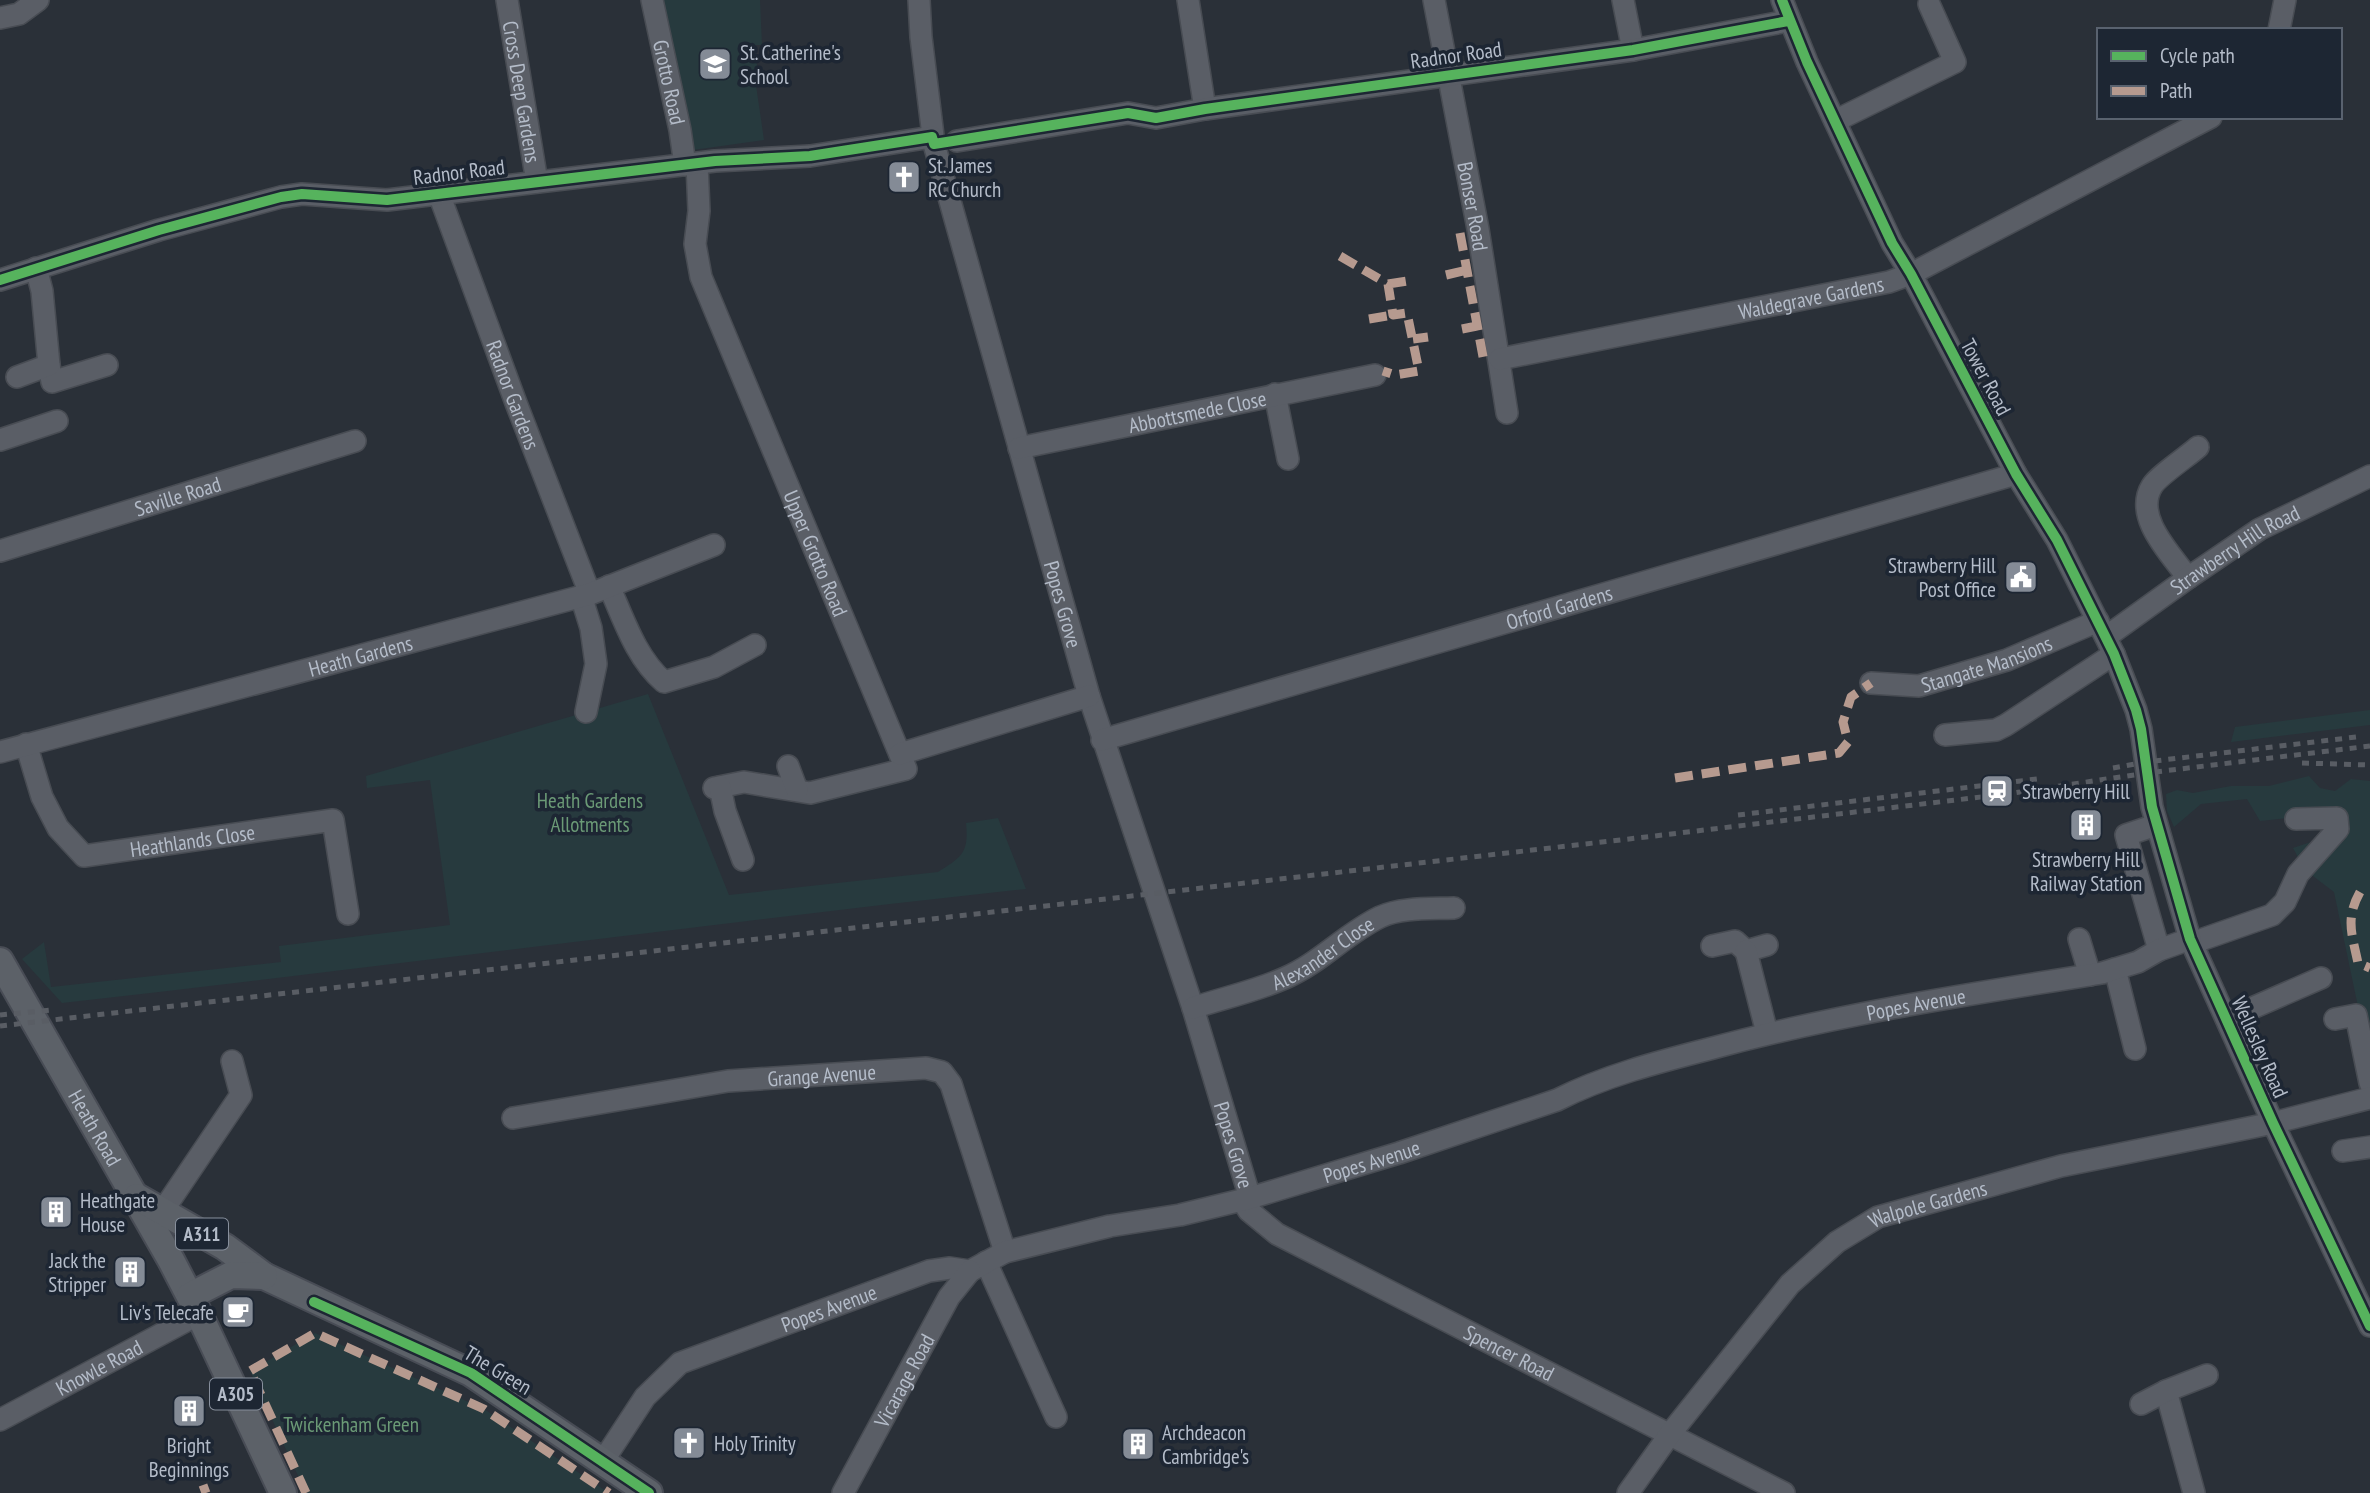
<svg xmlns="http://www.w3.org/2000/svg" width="2370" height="1493" font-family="'PT Sans Narrow',sans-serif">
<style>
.green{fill:#273a3e}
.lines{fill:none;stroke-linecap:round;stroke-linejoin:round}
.minor-casing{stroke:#484c53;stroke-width:24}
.major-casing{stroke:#484c55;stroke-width:30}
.minor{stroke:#5a5e66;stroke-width:21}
.major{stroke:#5c6168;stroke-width:26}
.rail{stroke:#595d64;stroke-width:5;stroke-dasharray:7 7;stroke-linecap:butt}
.quiet{stroke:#b69a8f;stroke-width:9;stroke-dasharray:18 9;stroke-linecap:butt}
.cycleway-casing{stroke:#1d2633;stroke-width:15}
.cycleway{stroke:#56b35d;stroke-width:10}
.labels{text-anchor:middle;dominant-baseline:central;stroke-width:7;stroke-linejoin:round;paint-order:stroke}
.shield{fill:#1d2633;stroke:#878f9c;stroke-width:2}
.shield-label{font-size:19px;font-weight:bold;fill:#b4bcc9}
.poi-label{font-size:21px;fill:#b4bcc9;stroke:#1d2633;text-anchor:start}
.street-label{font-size:21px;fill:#b4bcc9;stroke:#1d2633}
.park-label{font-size:21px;fill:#6b9a76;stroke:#1d2633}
</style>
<rect width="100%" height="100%" fill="#2a3038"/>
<path class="green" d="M660 0H760L762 45H755L759 84 756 85 764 140 693 150Z
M648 694 729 895 938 872C962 857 969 853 966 823L998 818 1026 889C704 924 383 967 62 1003L22 959 44 942 51 987 281 962 279 946 450 925 430 780 367 788 366 776Z
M2370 710V725L2231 742 2235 727Z
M2309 776 2320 788 2335 791 2351 779 2370 781V1064L2334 892 2305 870 2293 848 2320 839 2344 812 2260 821 2247 799 2201 804 2174 827 2167 811 2166 794 2177 790 2193 793 2231 786H2269Z
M315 1333 484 1409 609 1493H306L250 1371Z"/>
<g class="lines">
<defs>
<g id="minor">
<path id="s1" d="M507 0 537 182"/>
<path id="s2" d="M652 0 680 130 685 165"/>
<path id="s3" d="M919 0 921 37 934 144 1089 696 1193 1008 1250 1198"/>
<path d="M1188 0 1205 109"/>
<path id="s4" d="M1434 0 1478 229 1507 413"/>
<path d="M1623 0 1633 50"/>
<path d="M1782 0 1807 62 1892 243 1911 274 2016 474 2057 540 2114 654 2136 710 2141 729 2152 807 2190 939 2273 1123 2370 1326"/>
<path d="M0 18 19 14 38 0"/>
<path d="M2279 30 2285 0"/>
<path d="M1835 121 1955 62 1929 4"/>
<path d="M957 141 1128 113 1156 118 1205 109 1633 50 1788 21"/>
<path id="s5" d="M697 164 699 211 695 244 701 277 906 769 810 793 744 782 714 788"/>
<path id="s6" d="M439 194 516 403 590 594"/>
<path d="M0 280 159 230 281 197 302 194 387 200 715 161 810 156 932 137"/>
<path id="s7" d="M1500 359 1889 282 1911 274 2211 117"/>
<path d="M49 365 52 382 107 365"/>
<path d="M17 377 49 365 42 291 36 268"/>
<path d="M1275 394 1288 459"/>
<path d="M0 440 57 421"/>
<path id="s8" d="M1019 448 1375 375"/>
<path id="s9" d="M0 551 355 441"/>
<path d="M2188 578C2171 554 2133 517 2152 486 2158 476 2188 456 2198 447"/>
<path d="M609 586C624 620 636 658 664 682L714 667 755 645"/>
<path d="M581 596 591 628 596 664 586 712"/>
<path id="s10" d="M2106 637 2188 578 2260 529 2370 476"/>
<path id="s11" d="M1871 683 1919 686 2007 660 2098 621"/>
<path d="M1945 735 1996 730 2006 725 2114 654"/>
<path id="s12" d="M1102 740 2016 474"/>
<path id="s13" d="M26 744 42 797 58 828 84 856 333 820 348 914"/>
<path id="s14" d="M0 752 590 594 714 545"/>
<path d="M900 754 1089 696"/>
<path d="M788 766 797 790"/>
<path d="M720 787 725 811 743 860"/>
<path d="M2156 825 2126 835 2159 950"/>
<path d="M2079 939 2090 975"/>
<path d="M2192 943 2272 915 2285 902 2298 874 2338 829 2337 818 2296 819"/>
<path d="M1712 946 1735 941 1746 951 1767 945"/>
<path d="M1746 951 1767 1033"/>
<path d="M2115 969 2135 1049"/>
<path id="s15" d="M1193 1008C1223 998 1256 991 1285 978 1320 963 1345 934 1380 917 1401 907 1431 909 1454 908"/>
<path d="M2227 1019 2321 978"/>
<path d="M2335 1019 2356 1015 2370 1083"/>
<path id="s16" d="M513 1118 728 1081 926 1068 942 1072 951 1084 1005 1252"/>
<path d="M2343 1151 2370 1147"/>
<path id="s17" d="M1242 1200 1249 1211 1277 1234 1784 1493"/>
<path d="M162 1212 241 1095 232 1061"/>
<path d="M986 1262 1056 1417"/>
<path d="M2166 1391 2194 1493"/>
<path d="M2141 1404 2166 1391 2207 1375"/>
<path id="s18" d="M0 1420 199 1314"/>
<path id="s19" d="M603 1461 645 1397 680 1363 929 1271 950 1268 970 1271 1005 1252 1110 1226 1180 1215 1250 1198 1399 1153 1557 1100C1604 1076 1658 1062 1709 1049 1838 1014 1970 994 2102 973L2138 962 2159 950 2190 939"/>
<path id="s20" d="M843 1493 949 1297 970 1271"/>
<path id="s21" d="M1628 1493 1670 1434 1790 1284 1837 1242 1878 1217 2061 1166 2273 1123 2370 1098"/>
</g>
<g id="major">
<path id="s22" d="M0 961 171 1260 199 1314 283 1493"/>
<path d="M137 1197 225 1247 264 1276 471 1373 649 1493"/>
<path d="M190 1296 231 1275 264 1276"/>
</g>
</defs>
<use href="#minor" class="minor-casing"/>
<use href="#major" class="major-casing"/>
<use href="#minor" class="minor"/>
<use href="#major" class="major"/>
<path class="rail" d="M2302 763 2370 765
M2113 768 2146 762 2356 737
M1738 815 2037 779
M0 1015 52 1010
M0 1026 1646 837 2006 794 2147 773 2370 746"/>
<path class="quiet" d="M1460 233 1484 362
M1340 256 1388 284 1393 315 1407 313 1419 371 1395 375 1383 371
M1446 275 1467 270
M1388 284 1407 281
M1369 319 1393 315
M1462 329 1477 326
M1413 339 1428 337
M1675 778 1839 753 1848 742 1843 722 1851 697 1871 683
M2360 892C2345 919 2352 934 2358 963L2370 968
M203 1485 206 1493
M306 1493 250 1371 315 1333 484 1409 609 1493"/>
<defs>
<path id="cycleway" d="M1782 0 1807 62 1892 243 1911 274 2016 474 2057 540 2114 654 2136 710 2141 729 2152 807 2190 939 2273 1123 2370 1326
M0 280 159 230 281 197 302 194 387 200 715 161 810 156 932 137 934 144 1128 113 1156 118 1205 109 1633 50 1788 21
M314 1302 471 1373 649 1493"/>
</defs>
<use href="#cycleway" class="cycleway-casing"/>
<use href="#cycleway" class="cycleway"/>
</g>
<defs>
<symbol id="school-square" viewBox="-11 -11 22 22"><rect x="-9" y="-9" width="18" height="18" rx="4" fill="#848b96" stroke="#1d2633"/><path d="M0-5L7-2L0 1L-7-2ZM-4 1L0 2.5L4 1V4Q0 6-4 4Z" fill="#fff"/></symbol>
<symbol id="church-square" viewBox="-11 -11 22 22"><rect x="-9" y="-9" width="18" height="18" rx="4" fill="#848b96" stroke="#1d2633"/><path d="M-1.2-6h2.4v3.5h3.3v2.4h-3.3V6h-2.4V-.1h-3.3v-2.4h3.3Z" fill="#fff"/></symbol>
<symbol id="civic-square" viewBox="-11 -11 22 22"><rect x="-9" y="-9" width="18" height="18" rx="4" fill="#848b96" stroke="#1d2633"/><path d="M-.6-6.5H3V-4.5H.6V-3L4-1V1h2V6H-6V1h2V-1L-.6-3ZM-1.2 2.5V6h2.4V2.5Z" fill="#fff"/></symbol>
<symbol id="station-square" viewBox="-11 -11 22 22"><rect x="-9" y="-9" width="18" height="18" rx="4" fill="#848b96" stroke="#1d2633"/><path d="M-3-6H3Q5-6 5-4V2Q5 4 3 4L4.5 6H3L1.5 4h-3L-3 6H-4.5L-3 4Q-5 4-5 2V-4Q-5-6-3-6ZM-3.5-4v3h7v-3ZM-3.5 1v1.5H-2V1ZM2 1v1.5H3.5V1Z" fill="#fff"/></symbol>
<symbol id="building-square" viewBox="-11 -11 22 22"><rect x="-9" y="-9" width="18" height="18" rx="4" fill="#848b96" stroke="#1d2633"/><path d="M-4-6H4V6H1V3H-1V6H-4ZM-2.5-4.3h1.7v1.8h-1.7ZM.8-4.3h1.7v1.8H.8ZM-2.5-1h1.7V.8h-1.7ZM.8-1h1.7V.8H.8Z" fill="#fff"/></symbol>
<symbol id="cafe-square" viewBox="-11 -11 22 22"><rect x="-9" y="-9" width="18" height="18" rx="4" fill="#848b96" stroke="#1d2633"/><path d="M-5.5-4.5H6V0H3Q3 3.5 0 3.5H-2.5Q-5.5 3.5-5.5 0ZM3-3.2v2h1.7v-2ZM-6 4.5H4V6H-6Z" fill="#fff"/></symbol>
</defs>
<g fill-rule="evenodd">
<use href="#school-square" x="696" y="45" width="38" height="38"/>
<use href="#church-square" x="885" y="158" width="38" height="38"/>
<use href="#civic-square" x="2002" y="558" width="38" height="38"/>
<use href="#station-square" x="1978" y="772" width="38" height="38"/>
<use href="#building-square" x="2067" y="806" width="38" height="38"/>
<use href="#building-square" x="37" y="1193" width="38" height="38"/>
<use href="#building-square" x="111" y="1253" width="38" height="38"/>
<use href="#cafe-square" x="219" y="1293" width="38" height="38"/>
<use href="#building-square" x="170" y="1392" width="38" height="38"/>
<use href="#church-square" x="670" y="1424" width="38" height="38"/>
<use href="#building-square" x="1119" y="1425" width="38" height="38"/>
</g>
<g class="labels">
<g class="shield">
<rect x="176" y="1218.5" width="52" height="31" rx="5"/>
<rect x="210" y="1378.5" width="52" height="31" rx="5"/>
</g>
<g class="shield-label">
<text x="202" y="1234">A311</text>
<text x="236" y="1394">A305</text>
</g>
<g class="poi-label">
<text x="740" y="52">St. Catherine's<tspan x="740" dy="24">School</tspan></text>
<text x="928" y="165">St. James<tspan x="928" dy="24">RC Church</tspan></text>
<text x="1996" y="565" text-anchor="end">Strawberry Hill<tspan x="1996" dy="24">Post Office</tspan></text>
<text x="2022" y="791">Strawberry Hill</text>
<text x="2086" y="859" text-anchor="middle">Strawberry Hill<tspan x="2086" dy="24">Railway Station</tspan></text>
<text x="80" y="1200">Heathgate<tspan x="80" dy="24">House</tspan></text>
<text x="106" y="1260" text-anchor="end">Jack the<tspan x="106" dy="24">Stripper</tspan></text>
<text x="214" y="1312" text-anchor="end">Liv's Telecafe</text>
<text x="1162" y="1432">Archdeacon<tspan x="1162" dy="24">Cambridge's</tspan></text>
<text x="714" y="1443">Holy Trinity</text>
<text x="189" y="1445" text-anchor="middle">Bright<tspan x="189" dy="24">Beginnings</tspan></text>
</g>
<g class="street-label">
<text transform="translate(1456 55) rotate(-8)">Radnor Road</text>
<text stroke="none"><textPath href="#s2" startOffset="84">Grotto Road</textPath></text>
<text stroke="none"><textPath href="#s1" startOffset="93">Cross Deep Gardens</textPath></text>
<text transform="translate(459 172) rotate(-7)">Radnor Road</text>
<text stroke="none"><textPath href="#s4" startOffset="210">Bonser Road</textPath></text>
<text stroke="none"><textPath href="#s7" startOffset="317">Waldegrave Gardens</textPath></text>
<text transform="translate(1986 377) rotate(62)">Tower Road</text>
<text stroke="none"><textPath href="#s6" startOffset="214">Radnor Gardens</textPath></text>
<text stroke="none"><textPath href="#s8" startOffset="182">Abbottsmede Close</textPath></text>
<text stroke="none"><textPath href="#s9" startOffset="186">Saville Road</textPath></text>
<text stroke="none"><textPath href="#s10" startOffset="156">Strawberry Hill Road</textPath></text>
<text stroke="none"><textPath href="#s5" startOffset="413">Upper Grotto Road</textPath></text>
<text stroke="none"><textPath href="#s3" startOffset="623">Popes Grove</textPath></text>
<text stroke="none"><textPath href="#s12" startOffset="476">Orford Gardens</textPath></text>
<text stroke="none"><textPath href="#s14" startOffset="373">Heath Gardens</textPath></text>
<text stroke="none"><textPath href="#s11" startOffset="119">Stangate Mansions</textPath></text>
<text stroke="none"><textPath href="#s13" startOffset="238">Heathlands Close</textPath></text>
<text stroke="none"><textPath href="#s15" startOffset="142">Alexander Close</textPath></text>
<text stroke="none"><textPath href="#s19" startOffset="1418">Popes Avenue</textPath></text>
<text transform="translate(2260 1047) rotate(66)">Wellesley Road</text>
<text stroke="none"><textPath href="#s16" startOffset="312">Grange Avenue</textPath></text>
<text stroke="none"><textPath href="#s22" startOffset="192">Heath Road</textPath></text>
<text stroke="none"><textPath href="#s3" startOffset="1190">Popes Grove</textPath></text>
<text stroke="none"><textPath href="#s19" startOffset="850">Popes Avenue</textPath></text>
<text stroke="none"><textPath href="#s21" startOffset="427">Walpole Gardens</textPath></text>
<text stroke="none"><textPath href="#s19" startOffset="284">Popes Avenue</textPath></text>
<text stroke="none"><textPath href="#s17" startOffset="310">Spencer Road</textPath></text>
<text stroke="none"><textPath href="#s18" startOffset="112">Knowle Road</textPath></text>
<text transform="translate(498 1370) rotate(31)">The Green</text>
<text stroke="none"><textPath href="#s20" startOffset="128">Vicarage Road</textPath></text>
</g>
<g class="park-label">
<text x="590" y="800">Heath Gardens<tspan x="590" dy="24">Allotments</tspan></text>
<text x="351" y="1424">Twickenham Green</text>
</g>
</g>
<rect x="2097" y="28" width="245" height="91" fill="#1d2633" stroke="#59626f" stroke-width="2"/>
<rect x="2111" y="51" width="35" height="10" fill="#56b35d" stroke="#59626f" stroke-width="2"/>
<text x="2160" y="63" font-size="21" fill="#b4bcc9">Cycle path</text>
<rect x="2111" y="86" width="35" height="10" fill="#b69a8f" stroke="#59626f" stroke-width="2"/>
<text x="2160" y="98" font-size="21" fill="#b4bcc9">Path</text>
</svg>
